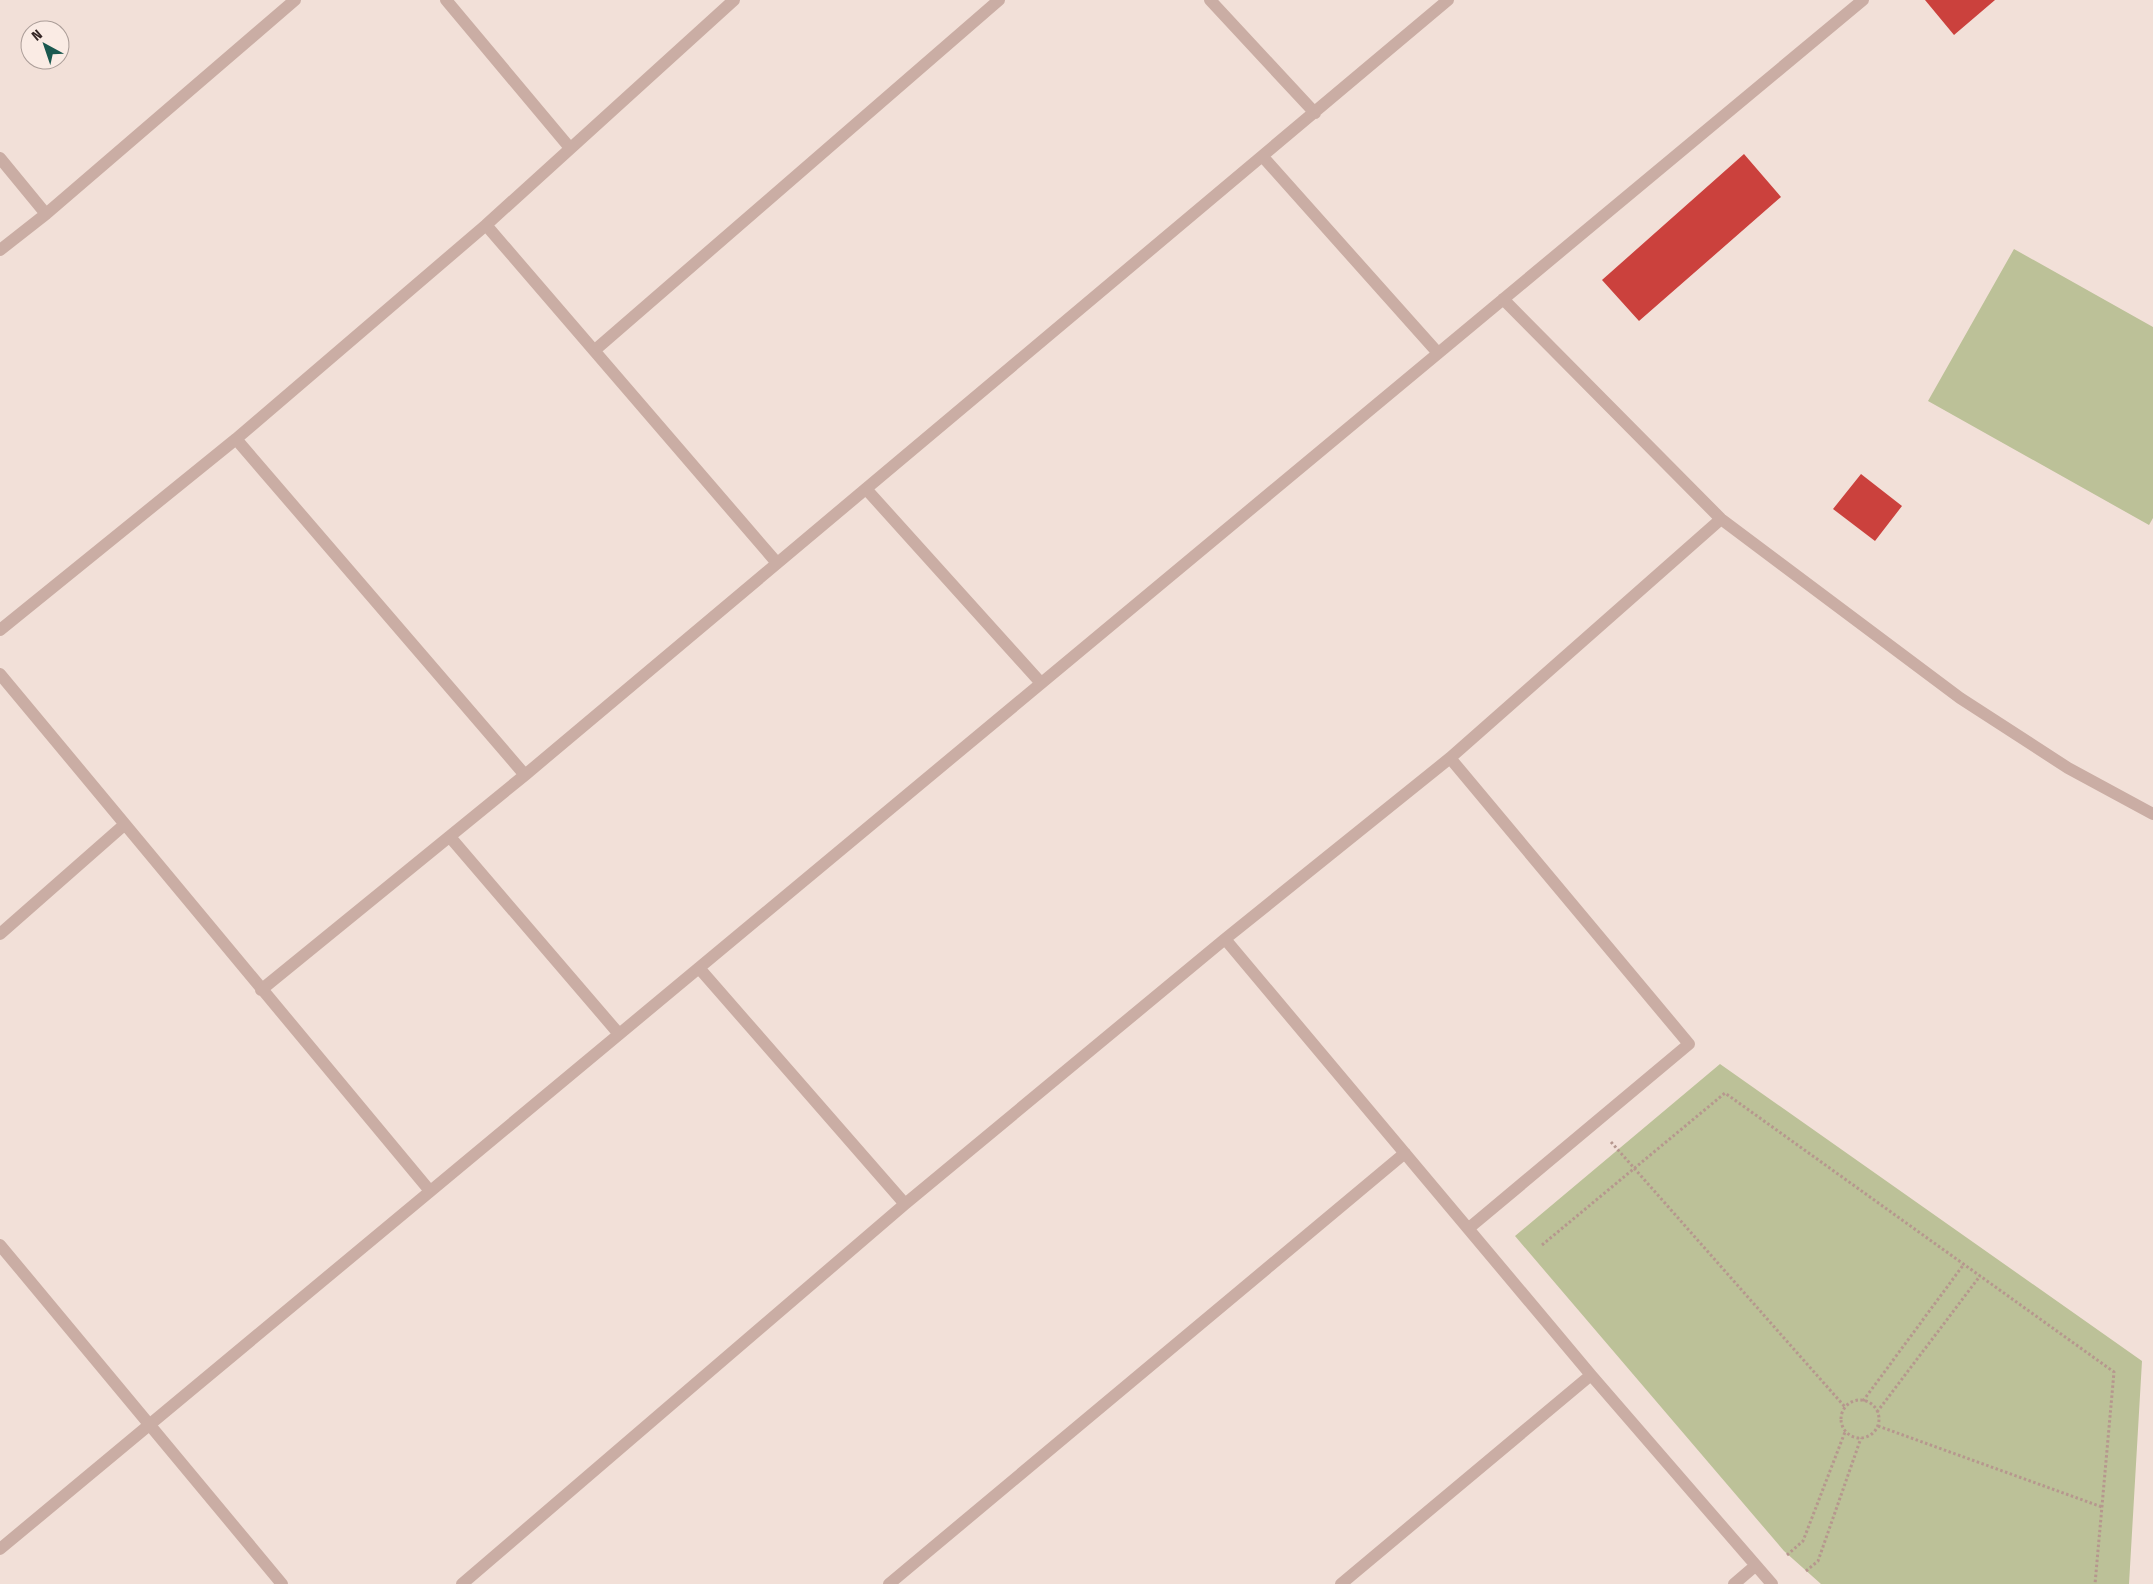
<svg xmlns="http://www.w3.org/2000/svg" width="2153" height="1584" font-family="'Fira Sans Condensed',sans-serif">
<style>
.green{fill:#bcc198}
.building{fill:#cb413d}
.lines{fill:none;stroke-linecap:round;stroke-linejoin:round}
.path{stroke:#b6978e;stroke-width:3;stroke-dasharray:2.5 2.5;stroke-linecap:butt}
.minor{stroke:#caada4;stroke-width:12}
</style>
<rect width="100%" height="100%" fill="#f2e0d8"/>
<path class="green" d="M2014 249 2153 327V518L2149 525 1928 401Z
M1720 1064 2142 1361 2129 1584H1821L1784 1551 1515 1236Z"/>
<path class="building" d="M1925 0H1995L1954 35Z
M1744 154 1781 197 1639 321 1602 280Z
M1861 474 1902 506 1875 541 1833 509Z"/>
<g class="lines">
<path class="path" d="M1611 1142 1845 1407
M1542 1245 1725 1093 2114 1372 2095 1584
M1841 1419a19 19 0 1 1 38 0a19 19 0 1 1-38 0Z
M1863 1401 1964 1264
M1877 1412 1980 1276
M1878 1426 2102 1507
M1787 1555 1803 1541 1845 1432
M1806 1571 1818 1561 1861 1438"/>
<path class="minor" d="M446 0 570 148
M1210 0 1315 113
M1263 157 1438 353
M0 158 46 214
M486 225 777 563
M0 250 46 214 295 0
M1503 299 1721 519 1960 698 2068 768 2153 814
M595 350 999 0
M236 439 525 775
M867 490 1041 683
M0 630 236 439 486 225 734 0
M0 674 430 1191
M1450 758 1689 1044 1469 1228
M450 837 619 1034
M0 934 124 825
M1225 939 1591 1375 1772 1584
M699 968 905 1204
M261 990 525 775 1448 0
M0 1245 282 1584
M0 1549 1863 0
M462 1584 905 1204 1225 939 1450 758 1721 519
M889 1584 1405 1153
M1341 1584 1591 1375
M1734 1584 1755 1566"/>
</g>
<g transform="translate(45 45) rotate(320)"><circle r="24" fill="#faebe4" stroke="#ab9d98"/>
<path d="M0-4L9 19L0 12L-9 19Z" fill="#1a584f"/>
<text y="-8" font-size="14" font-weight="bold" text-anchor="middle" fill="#352726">N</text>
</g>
</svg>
